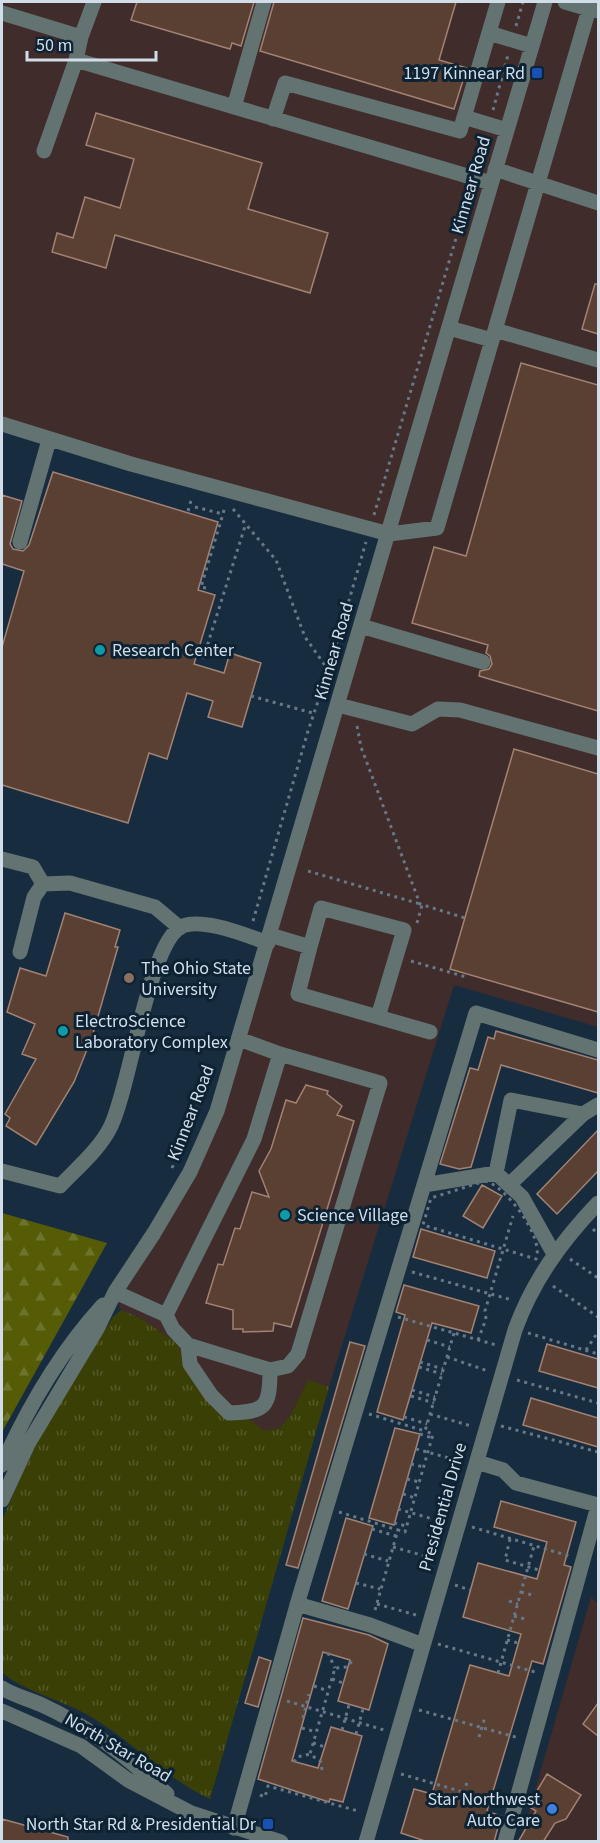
<svg xmlns="http://www.w3.org/2000/svg" width="600" height="1843" font-family="'Source Sans 3',sans-serif">
<style>
.commercial{fill:#402c2b}
.grass{fill:url(#grass-tufts)}
.forest{fill:url(#forest-firs)}
.building{fill:#5a3f33;stroke:#a18274;stroke-width:1.5}
.lines{fill:none;stroke-linecap:round;stroke-linejoin:round}
.path{stroke:#677989;stroke-width:3;stroke-dasharray:3 4.5;stroke-linecap:butt}
.minor{stroke:#627372;stroke-width:15}
.transit-dot{fill:#1a4fb4;stroke:#0d2334;stroke-width:2}
.culture-dot{fill:#0f9aa8;stroke:#0d2334;stroke-width:2}
.education-dot{fill:#8d6e63;stroke:#0d2334;stroke-width:2}
.shop-dot{fill:#3f7fe0;stroke:#0d2334;stroke-width:2}
.labels{text-anchor:middle;dominant-baseline:central;stroke-width:6;stroke-linejoin:round;paint-order:stroke}
.poi-label{font-size:18px;fill:#d1deea;stroke:#0d2334;text-anchor:start}
.street-label{font-size:18px;fill:#d1deea;stroke:#0d2334}
</style>
<defs>
<pattern id="grass-tufts" width="24" height="20" patternUnits="userSpaceOnUse" patternTransform="scale(1.5)"><rect width="24" height="20" fill="#3a3f05"/><path d="M3 7l-1-3M5 7V3M7 7l1-3M15 17l-1-3M17 17v-4M19 17l1-3" fill="none" stroke="#555a2a"/></pattern>
<pattern id="forest-firs" width="22" height="20" patternUnits="userSpaceOnUse" patternTransform="scale(1.5)"><rect width="22" height="20" fill="#555c05"/><path d="M5 1l3.5 6h-7zM16 11l3.5 6h-7z" fill="#6c732a"/></pattern>
</defs>
<rect width="100%" height="100%" fill="#172d3f"/>
<path class="commercial" d="M2 2H598V1027L454 985 329 1387 308 1381 290 1416 279 1429 263 1430 242 1416 140 1318 121 1310 115 1292 204 1142 389 535 2 424Z
M591 1597 598 1604V1841L520 1842Z"/>
<path class="grass" d="M121 1310 140 1318 174 1341 226 1401 263 1430 279 1429 290 1416 308 1380 329 1387 210 1799C165 1778 131 1740 88 1715 64 1701 20 1690 2 1672V1520L42 1429 113 1317Z"/>
<path class="forest" d="M2 1213 107 1243 2 1432Z"/>
<path class="building" d="M137 2H254L241 46 232 43 230 49 131 20Z
M274 2H456L439 60 467 68 454 109 260 51Z
M96 113 262 163 248 209 328 233 310 293 115 235 106 268 52 252 57 233 73 238 85 197 120 208 134 159 86 145Z
M595 284H598V334L582 329Z
M521 363 598 385V711L479 676 480 671 489 669 492 664 490 656 486 653 488 645 412 623 434 547 466 556Z
M53 472 218 522 198 590 215 595 194 664 224 673 230 653 261 663 242 727 208 717 213 701 187 693 167 759 149 753 128 823 2 785V647L24 571 2 564V495L22 501 10 544 13 549 23 551 29 545Z
M514 749 598 774V1012L450 969Z
M65 913 120 930 115 947H118L92 1037 74 1082 36 1145 6 1126 10 1118 5 1114 36 1059 22 1054 35 1024 7 1012 20 968 46 976Z
M496 1031 598 1060V1093L501 1065 471 1167 459 1169 440 1164 470 1068 478 1070 488 1037 494 1039Z
M306 1085 328 1091 327 1094 342 1106 337 1115 354 1121 291 1327 274 1323 273 1331 243 1332V1329H233V1310L206 1303 218 1264 223 1265 235 1228 240 1229 252 1192 269 1197 259 1171 271 1149 286 1100 296 1103Z
M598 1130V1171L557 1214 537 1194Z
M482 1185 502 1196 483 1228 463 1216Z
M421 1229 495 1251 487 1278 413 1257Z
M404 1285 479 1306 471 1333 432 1323 403 1420 377 1412 405 1315 396 1312Z
M350 1342 365 1346 298 1568 286 1565Z
M547 1344 598 1359V1388L539 1371Z
M531 1398 598 1418V1447L523 1425Z
M395 1428 420 1434 394 1525 369 1518Z
M501 1501 576 1522 564 1565 571 1567 543 1664 532 1661 487 1811 501 1816 494 1842H428L401 1833 414 1789 432 1794 470 1665 509 1676 521 1634 463 1617 478 1563 537 1579 547 1542 494 1527Z
M346 1518 373 1526 348 1609 322 1601Z
M303 1618 369 1635 388 1644 369 1710 338 1701 350 1660 323 1652 304 1718 292 1761 318 1768 331 1727 362 1736 343 1802 330 1799 329 1802 258 1779Z
M259 1657 271 1661 258 1707 245 1703Z
M598 1703V1736L583 1724Z
M547 1774 581 1795 566 1819 555 1823 543 1842H518L536 1811 528 1806Z
M2 1819 68 1837V1842H2Z"/>
<g class="lines">
<path class="path" d="M516 26 523 2
M493 110 508 55
M477 164 484 139
M195 507 223 514 225 506
M233 509 276 560 305 637 329 671
M188 511 192 497
M374 515 470 191
M206 588 201 587 223 514
M336 645 366 542
M203 659 246 523
M251 696 316 714
M357 726 361 747 420 904 465 918
M308 871 420 904
M253 921 308 731 330 666
M417 923 422 905
M411 961 466 977 467 974
M172 1168 179 1152
M485 1181C505 1185 545 1238 536 1259L423 1225 431 1198Z
M593 1229 598 1234
M570 1259 598 1278
M412 1272 512 1300
M553 1286 598 1317
M398 1317 496 1345
M528 1333 598 1354
M427 1340 450 1347
M478 1340 486 1319 485 1311 513 1216
M586 1350 598 1332
M447 1357 488 1371
M420 1362 443 1369
M419 1367 442 1374
M517 1380 598 1403
M412 1390 435 1397
M411 1396 434 1403
M369 1414 425 1431
M430 1414 471 1426
M404 1417 427 1424
M501 1426 598 1452
M420 1434 432 1438
M416 1449 460 1461
M411 1464 424 1467
M407 1479 419 1482
M403 1494 415 1498
M398 1509 443 1522
M339 1512 398 1530
M394 1523 406 1526
M472 1527 569 1556
M372 1529 396 1536
M510 1539 505 1560 539 1570
M393 1547 432 1558
M364 1554 388 1561
M356 1583 380 1589
M455 1585 470 1590
M521 1592 532 1595
M509 1601 518 1604
M377 1604 416 1615
M375 1610 398 1530 405 1532 433 1434 425 1431 454 1333
M514 1616 525 1619
M507 1640 518 1643
M438 1644 535 1672
M328 1653 335 1668
M498 1673 534 1546
M332 1679 343 1683
M314 1686 328 1691
M287 1701 384 1730
M419 1710 519 1738
M303 1718 309 1694
M302 1728 316 1732
M342 1730 349 1705
M356 1734 363 1709
M479 1737 485 1717
M313 1743 325 1747
M294 1762 297 1757 310 1754
M322 1770 321 1762 310 1754 335 1668 347 1667 353 1660
M401 1774 501 1803
M464 1793 467 1782
M260 1795 265 1797 268 1786 358 1811"/>
<path class="minor" d="M94 2 81 37 76 60 491 183
M565 2 589 9
M2 13 81 37
M489 33 532 46
M234 107 264 2
M464 117 507 130
M273 119 285 83 460 131 498 2
M44 151 76 60
M495 169 598 203
M449 328 492 340
M495 330 598 360
M2 424 131 464 389 534 437 528 589 9 598 11
M20 542 49 440
M361 626 483 662
M338 705 412 724 438 709 460 710 598 748
M2 859 33 867 43 884
M270 935 310 947 298 994 430 1032
M310 947 321 908 404 930 378 1017
M20 952 34 897 43 884 70 883 155 907 180 928
M2 1171 60 1186C77 1168 100 1149 111 1126 130 1086 148 950 179 928 198 915 248 936 268 943
M496 1173 511 1100 583 1114
M510 1184 583 1114 598 1105
M424 1185 496 1173 522 1197 554 1254
M115 1292 166 1315 173 1329 188 1345 270 1370 288 1366 298 1354 380 1083 280 1054 239 1039
M166 1315 254 1139 280 1054
M188 1345 190 1364 211 1395 229 1413C266 1412 270 1407 270 1370
M477 1462 503 1470 516 1483 598 1505
M2 1465C28 1407 60 1352 103 1305
M2 1500 28 1444 97 1329 115 1292 154 1233 190 1172 217 1111 545 2
M297 1604 370 1625 423 1645
M2 1688C14 1696 30 1699 44 1706 90 1727 130 1759 167 1794
M2 1711 81 1746 128 1780 191 1813 281 1842
M234 1828 299 1598 476 1013 598 1050
M366 1842 515 1330C533 1280 562 1241 598 1203
M505 1842 598 1506"/>
</g>
<g class="transit-dot">
<rect x="531" y="67" width="12" height="12" rx="3"/>
<rect x="262" y="1818" width="12" height="12" rx="3"/>
</g>
<g class="culture-dot">
<circle cx="100" cy="650" r="6"/>
<circle cx="63" cy="1031" r="6"/>
<circle cx="285" cy="1215" r="6"/>
</g>
<circle class="education-dot" cx="129" cy="978" r="6"/>
<circle class="shop-dot" cx="552" cy="1809" r="6"/>
<g class="labels">
<g class="poi-label">
<text x="525" y="73" text-anchor="end">1197 Kinnear Rd</text>
<text x="112" y="650">Research Center</text>
<text x="141" y="968">The Ohio State<tspan x="141" dy="21">University</tspan></text>
<text x="75" y="1021">ElectroScience<tspan x="75" dy="21">Laboratory Complex</tspan></text>
<text x="297" y="1215">Science Village</text>
<text x="540" y="1799" text-anchor="end">Star Northwest<tspan x="540" dy="21">Auto Care</tspan></text>
<text x="256" y="1824" text-anchor="end">North Star Rd &amp; Presidential Dr</text>
</g>
<g class="street-label">
<text transform="translate(471 185) rotate(-74)">Kinnear Road</text>
<text transform="translate(334 651) rotate(-74)">Kinnear Road</text>
<text transform="translate(191 1113) rotate(-69)">Kinnear Road</text>
<text transform="translate(443 1507) rotate(-74)">Presidential Drive</text>
<text transform="translate(118 1748) rotate(30)">North Star Road</text>
</g>
</g>
<rect width="600" height="1843" fill="none" stroke="#d1deea" stroke-width="6"/>
<path d="M27 51v9h129v-9" fill="none" stroke="#d1deea" stroke-width="3"/>
<text x="36" y="51" font-size="18" fill="#d1deea" stroke="#0d2334" stroke-width="4.5" paint-order="stroke">50 m</text>
</svg>
